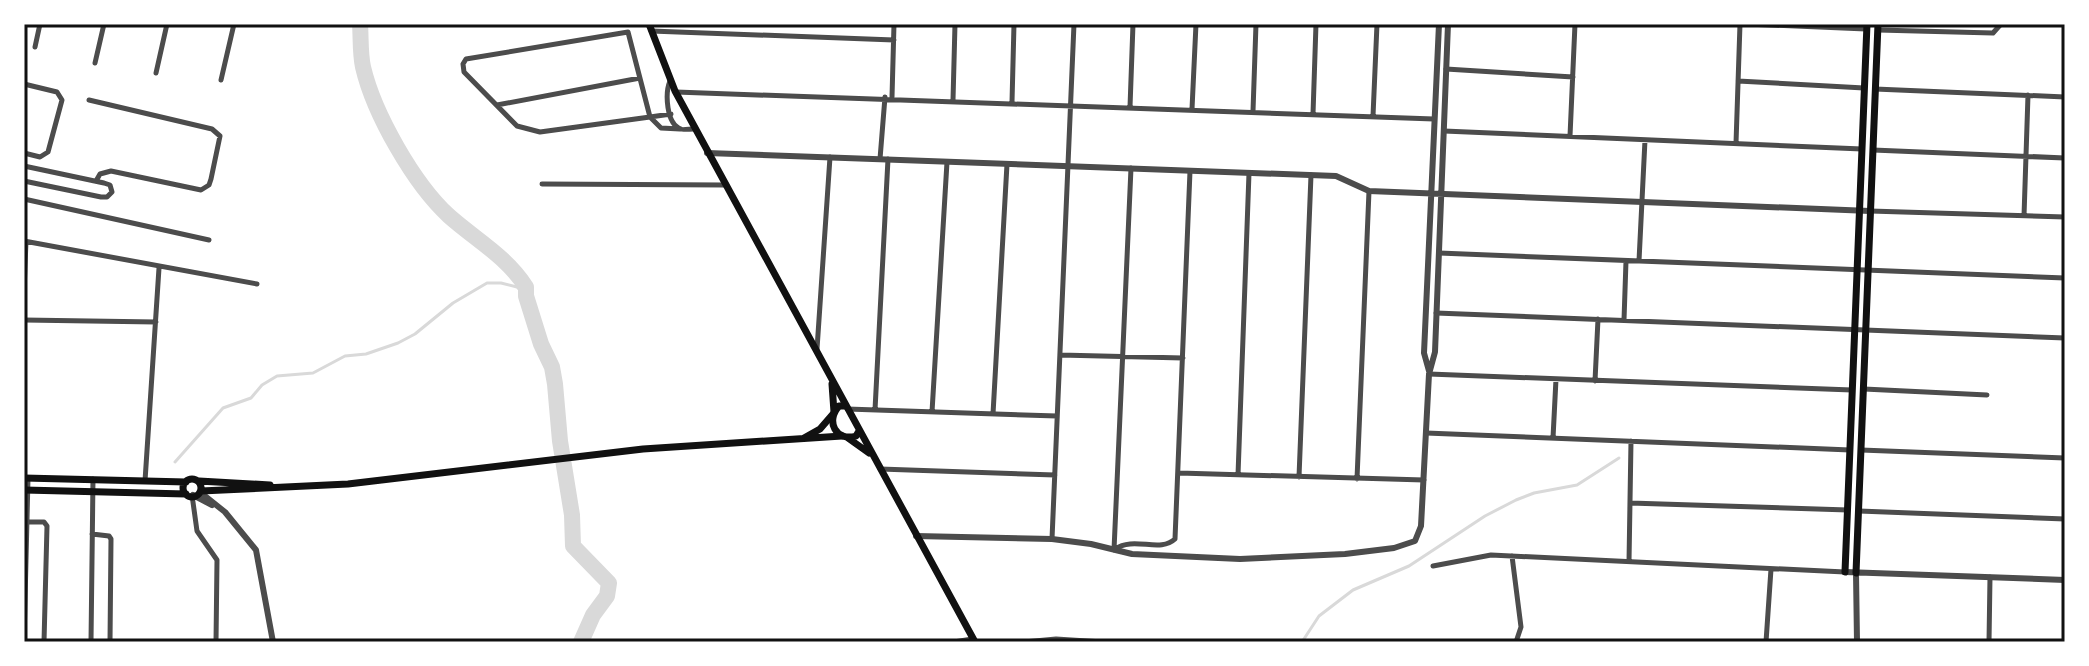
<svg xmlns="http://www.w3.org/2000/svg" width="2089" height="666" font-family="Inter,sans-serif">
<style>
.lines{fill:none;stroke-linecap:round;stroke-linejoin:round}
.stream{stroke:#d9d9d9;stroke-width:3}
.river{stroke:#d9d9d9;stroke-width:16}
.minor{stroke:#4c4c4c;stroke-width:5}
.tertiary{stroke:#4c4c4c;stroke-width:6}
.secondary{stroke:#111;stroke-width:7}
.primary{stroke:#111;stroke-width:7}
.neatline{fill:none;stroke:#111;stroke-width:3}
</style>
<rect width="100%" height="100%" fill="#fff"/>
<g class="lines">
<path class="stream" d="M175 462 223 408 251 398 262 385 277 376 313 373 345 356 366 354 398 343 415 334 453 303 487 283H501L517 287 526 296
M1302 642 1319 616 1353 590 1409 566 1485 516 1516 500 1534 493 1577 485 1619 458"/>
<path class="river" d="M360 24C361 38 360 53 363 67 374 114 414 184 449 216 476 240 506 256 526 287V296L541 344 552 367 555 384 560 441 572 515 573 546 609 583 607 596 593 615 581 642"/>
<path class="minor" d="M1747 24 1866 29
M1878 30 1993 33 2001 24
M651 31 894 40
M35 47 40 24
M95 63 104 24
M1446 69 1573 77
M156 73 167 24
M221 80 234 24
M670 81C665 93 666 124 681 129 682 130 694 129 695 129
M1738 81 1864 88
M24 84 57 92 62 100 48 152 40 157 24 153
M1875 89 2065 97
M676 92 1434 119
M892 97 894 24
M89 100 212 129 220 136 211 179 209 185 201 190 111 171 100 174 96 181
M953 100 955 24
M1012 102 1014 24
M497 105 640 78
M1130 107 1133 24
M1192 109 1196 24
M1253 111 1256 24
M671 114 650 117 540 132 517 126 464 72 463 64 466 59 628 32 650 117 661 128 680 129
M1313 114 1316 24
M1373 116 1377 24
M1444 131 1862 149
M1570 136 1575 24
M1736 143 1740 24
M1873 150 2065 158
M880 159 885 97
M24 166 104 183 110 185 112 192 107 197H101L24 181
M542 184 724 185
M24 199 209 240
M1870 211 2065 217
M2024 216 2028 95
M24 241 257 284
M1439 253 2065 278
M1639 261 1645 140
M24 292 26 241
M1436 313 2065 338
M24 320 156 322
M1624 320 1626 261
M817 349 830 157
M1060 355 1183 358
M1429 374 1852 390
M1595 381 1598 319
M1864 389 1987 395
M847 409 1057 416
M875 410 888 159
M932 412 947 162
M993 414 1007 164
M1426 433 1850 450
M1553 438 1556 379
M1861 450 2065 458
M880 469 1055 475
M1179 473 1424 480
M1238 475 1249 173
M1299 477 1311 175
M1357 479 1369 191
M145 481 159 268
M192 495 197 531 217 560 216 642
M1630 503 1848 510
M1859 511 2065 519
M28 522H44L47 526 44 642
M92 534 109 536 111 539 110 642
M1052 539 1074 24
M1115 549C1134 536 1160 553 1175 539L1190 171
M1114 550 1131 168
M1512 556 1521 627 1516 642
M1629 562 1631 441
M1433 566 1491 555 1845 572
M24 642 28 478
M91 642 93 479
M954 642 972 639
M1024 642 1056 639 1103 642
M1766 642 1771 569
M1989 642 1990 577"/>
<path class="tertiary" d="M707 153 1336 176 1369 191 1870 211
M1429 371 1424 353 1439 24
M200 492 225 512 256 550 273 642
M193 495 212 505
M916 536 1052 539 1091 544 1132 554 1240 559 1345 554 1394 548 1415 541 1421 526 1429 374 1435 352 1448 24
M1845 572 2065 580
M1856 573 1857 642"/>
<path class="secondary" d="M804 438 820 429 833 414
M24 478 186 482
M183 488a9 9 0 1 1 18 0a9 9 0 1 1-18 0Z
M199 481 270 485
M24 490 186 494
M201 491 348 484 643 449 842 436
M1845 572 1867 24
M1856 573 1878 24"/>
<path class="primary" d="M649 24 675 91 975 642
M832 384 834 412
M846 406H839C825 421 836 442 856 436L859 431
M848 438 869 453"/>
</g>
<rect width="2089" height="666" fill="none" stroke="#ffffff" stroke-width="52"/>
<rect x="26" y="26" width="2037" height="614" class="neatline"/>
</svg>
